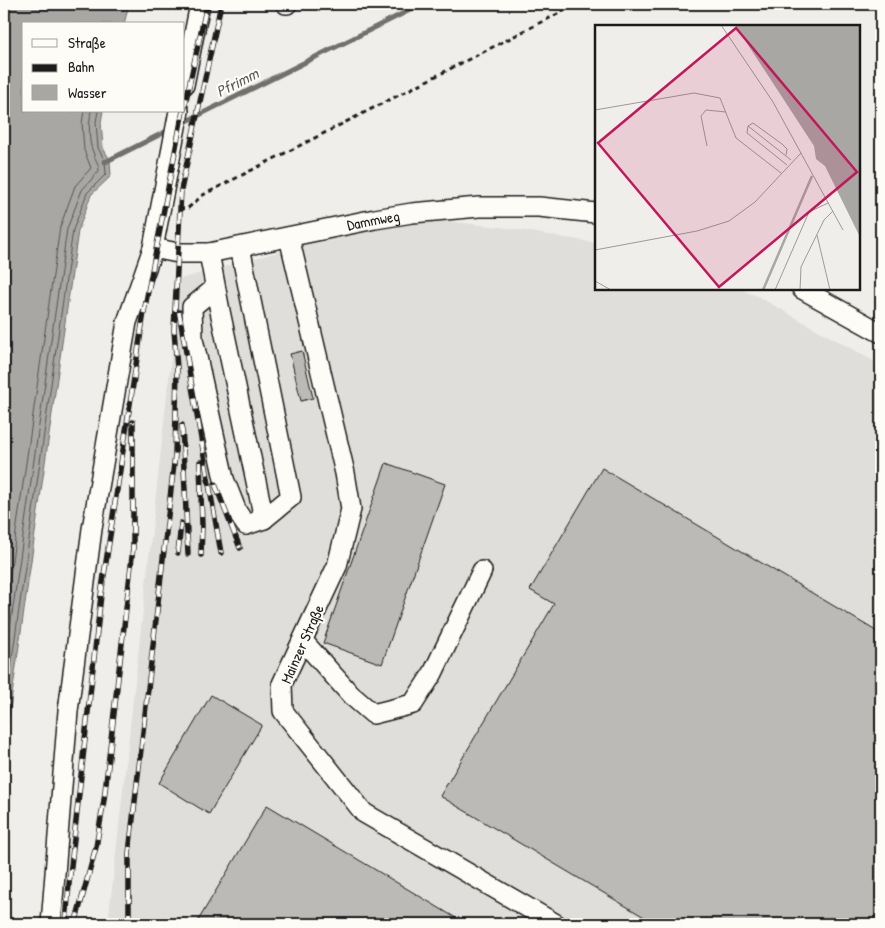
<svg xmlns="http://www.w3.org/2000/svg" width="885" height="928" font-family="'Patrick Hand',sans-serif">
<style>
.built{fill:#e0deda}
.water{fill:#a8a7a3;stroke:#706f6d}
.lines{fill:none;stroke-linecap:round;stroke-linejoin:round}
.shore{stroke:#545452;stroke-width:1}
.stream{stroke:#706f6d;stroke-width:5}
.building{fill:#bbbab6;stroke:#1c1c1c}
.minor-casing{stroke:#1c1c1c;stroke-width:22}
.path{stroke:#1c1c1c;stroke-width:3;stroke-dasharray:5 4;stroke-linecap:butt}
.minor{stroke:#fdfcf7;stroke-width:19}
.rail-casing{stroke:#1c1c1c;stroke-width:5.5}
.rail{stroke:#fdfcf7;stroke-width:4;stroke-dasharray:11;stroke-linecap:butt}
.labels{text-anchor:middle;dominant-baseline:central;stroke-width:4.5;stroke-linejoin:round;paint-order:stroke}
.street-label{font-size:15px;fill:#1c1c1c;stroke:#fdfcf7}
.water-label{font-size:16px;font-style:italic;fill:#5b5b59;stroke:#fdfcf7}
.inset-river{fill:none;stroke:#a8a7a3;stroke-width:2.5}
.inset-road{fill:none;stroke:#9b9a98;stroke-width:1}
.view{fill:#c2185b;fill-opacity:0.15;stroke:#c2185b;stroke-width:2.5}
.inset-edge{fill:none;stroke:#1c1c1c;stroke-width:2.5}
</style>
<rect width="100%" height="100%" fill="#f0eeea"/>
<filter id="ink" filterUnits="userSpaceOnUse"><feTurbulence type="fractalNoise" baseFrequency=".02" numOctaves="2"/><feDisplacementMap in="SourceGraphic" scale="10" xChannelSelector="R" yChannelSelector="G"/><feConvolveMatrix kernelMatrix="1 2 1 2 8 2 1 2 1" color-interpolation-filters="sRGB"/></filter>
<g filter="url(#ink)">
<path class="built" d="M436 220 500 227 596 243V289H740L757 296 881 365V924H108L180 279 335 236Z"/>
<path class="water" d="M4 4H129L124 24H24V111H103L101 122 103 148 110 160 111 176 91 195 78 231 9 716 4 783Z"/>
<g class="lines">
<path class="shore" d="M4 616 60 227 75 186 91 168 84 150 82 123 84 111
M4 670 67 229 82 190 99 171C99 163 95 160 93 152 88 141 89 123 91 111
M4 715 73 230 87 193 106 174 105 161 98 148 96 122 98 111"/>
<path class="stream" d="M181 124 422 4
M105 162 171 129"/>
</g>
<path class="building" d="M302 351 313 398 301 401 290 354Z
M386 463 445 484 382 664 323 643Z
M602 468 881 634V924H656L440 796 554 604 530 590Z
M211 695 262 725 209 814 159 783Z
M267 805 466 924H196Z"/>
<g class="lines">
<defs>
<g id="minor">
<path d="M286 4H287"/>
<path d="M184 85 200 4"/>
<path d="M289 237 345 473 351 509 337 566 282 684 283 711 364 813 556 924"/>
<path id="s1" d="M153 248 178 253H209L375 219 412 213 479 207H539L596 213"/>
<path d="M209 253 220 311 264 519 291 497 240 247"/>
<path d="M215 288 192 307 193 339 224 479 237 512 246 525 264 519"/>
<path d="M802 289 881 333"/>
<path d="M303 641 351 695 373 714 413 704 433 673 482 571"/>
<path d="M51 924 68 711 92 529 127 322 153 248 179 111"/>
</g>
</defs>
<use href="#minor" class="minor-casing"/>
<path class="path" d="M179 209 188 208 203 195 577 4"/>
<use href="#minor" class="minor"/>
<defs>
<path id="rail" d="M184 109 207 4
M179 312 221 553
M182 425 188 554
M200 462 202 526 201 555
M215 484 240 548
M178 553 181 523
M66 924 69 884 101 595 144 312 183 111
M75 924 96 847 104 800 133 548V422
M129 924V853L175 455 177 368 174 330 181 190 221 4"/>
</defs>
<use href="#rail" class="rail-casing"/>
<use href="#rail" class="rail"/>
</g>
</g>
<g class="labels">
<g class="street-label">
<text stroke="none"><textPath href="#s1" startOffset="224">Dammweg</textPath></text>
<text transform="translate(302 644) rotate(-66)">Mainzer Straße</text>
</g>
<g class="water-label">
<text transform="translate(237 82) rotate(-27)">Pfrimm</text>
</g>
</g>
<g transform="translate(595 25)">
<rect width="265" height="265" fill="#f0eeea"/>
<path d="M140 0H265V212L230 141 221 134 219 121Z" fill="#a8a7a3"/>
<path class="inset-river" d="M168 265 217 151"/>
<path class="inset-road" d="M126 0 178 77 248 205M0 85 99 68 125 73 141 113 186 148M153 101 158 98 187 119 192 124 191 130M112 121 106 91 111 85 131 87M192 140 152 108 153 101 196 135M222 210 235 265M0 225 102 206 134 196 160 177 206 128M0 256 16 265M180 265 214 187 233 178M205 265 206 242 229 195 238 186"/>
<path class="view" d="M141 3 262 147 124 262 3 118Z"/>
<rect width="265" height="265" class="inset-edge"/>
</g>
<rect width="885" height="928" fill="none" stroke="#fdfcf7" stroke-width="20"/>
<rect x="10" y="10" width="865" height="908" fill="none" stroke="#1c1c1c" stroke-width="2" filter="url(#ink)"/>
<rect x="22" y="22" width="162" height="90" fill="#fdfcf7" stroke="#a3a29f"/>
<rect x="32" y="39" width="25" height="8" fill="#fdfcf7" stroke="#a3a29f"/>
<text x="68" y="48" font-size="15" fill="#1c1c1c">Straße</text>
<rect x="32" y="64" width="25" height="8" fill="#1c1c1c" stroke="#a3a29f"/>
<text x="68" y="72" font-size="15" fill="#1c1c1c">Bahn</text>
<rect x="32" y="85" width="25" height="15" fill="#a8a7a3" stroke="#a3a29f"/>
<text x="68" y="98" font-size="15" fill="#1c1c1c">Wasser</text>
</svg>
